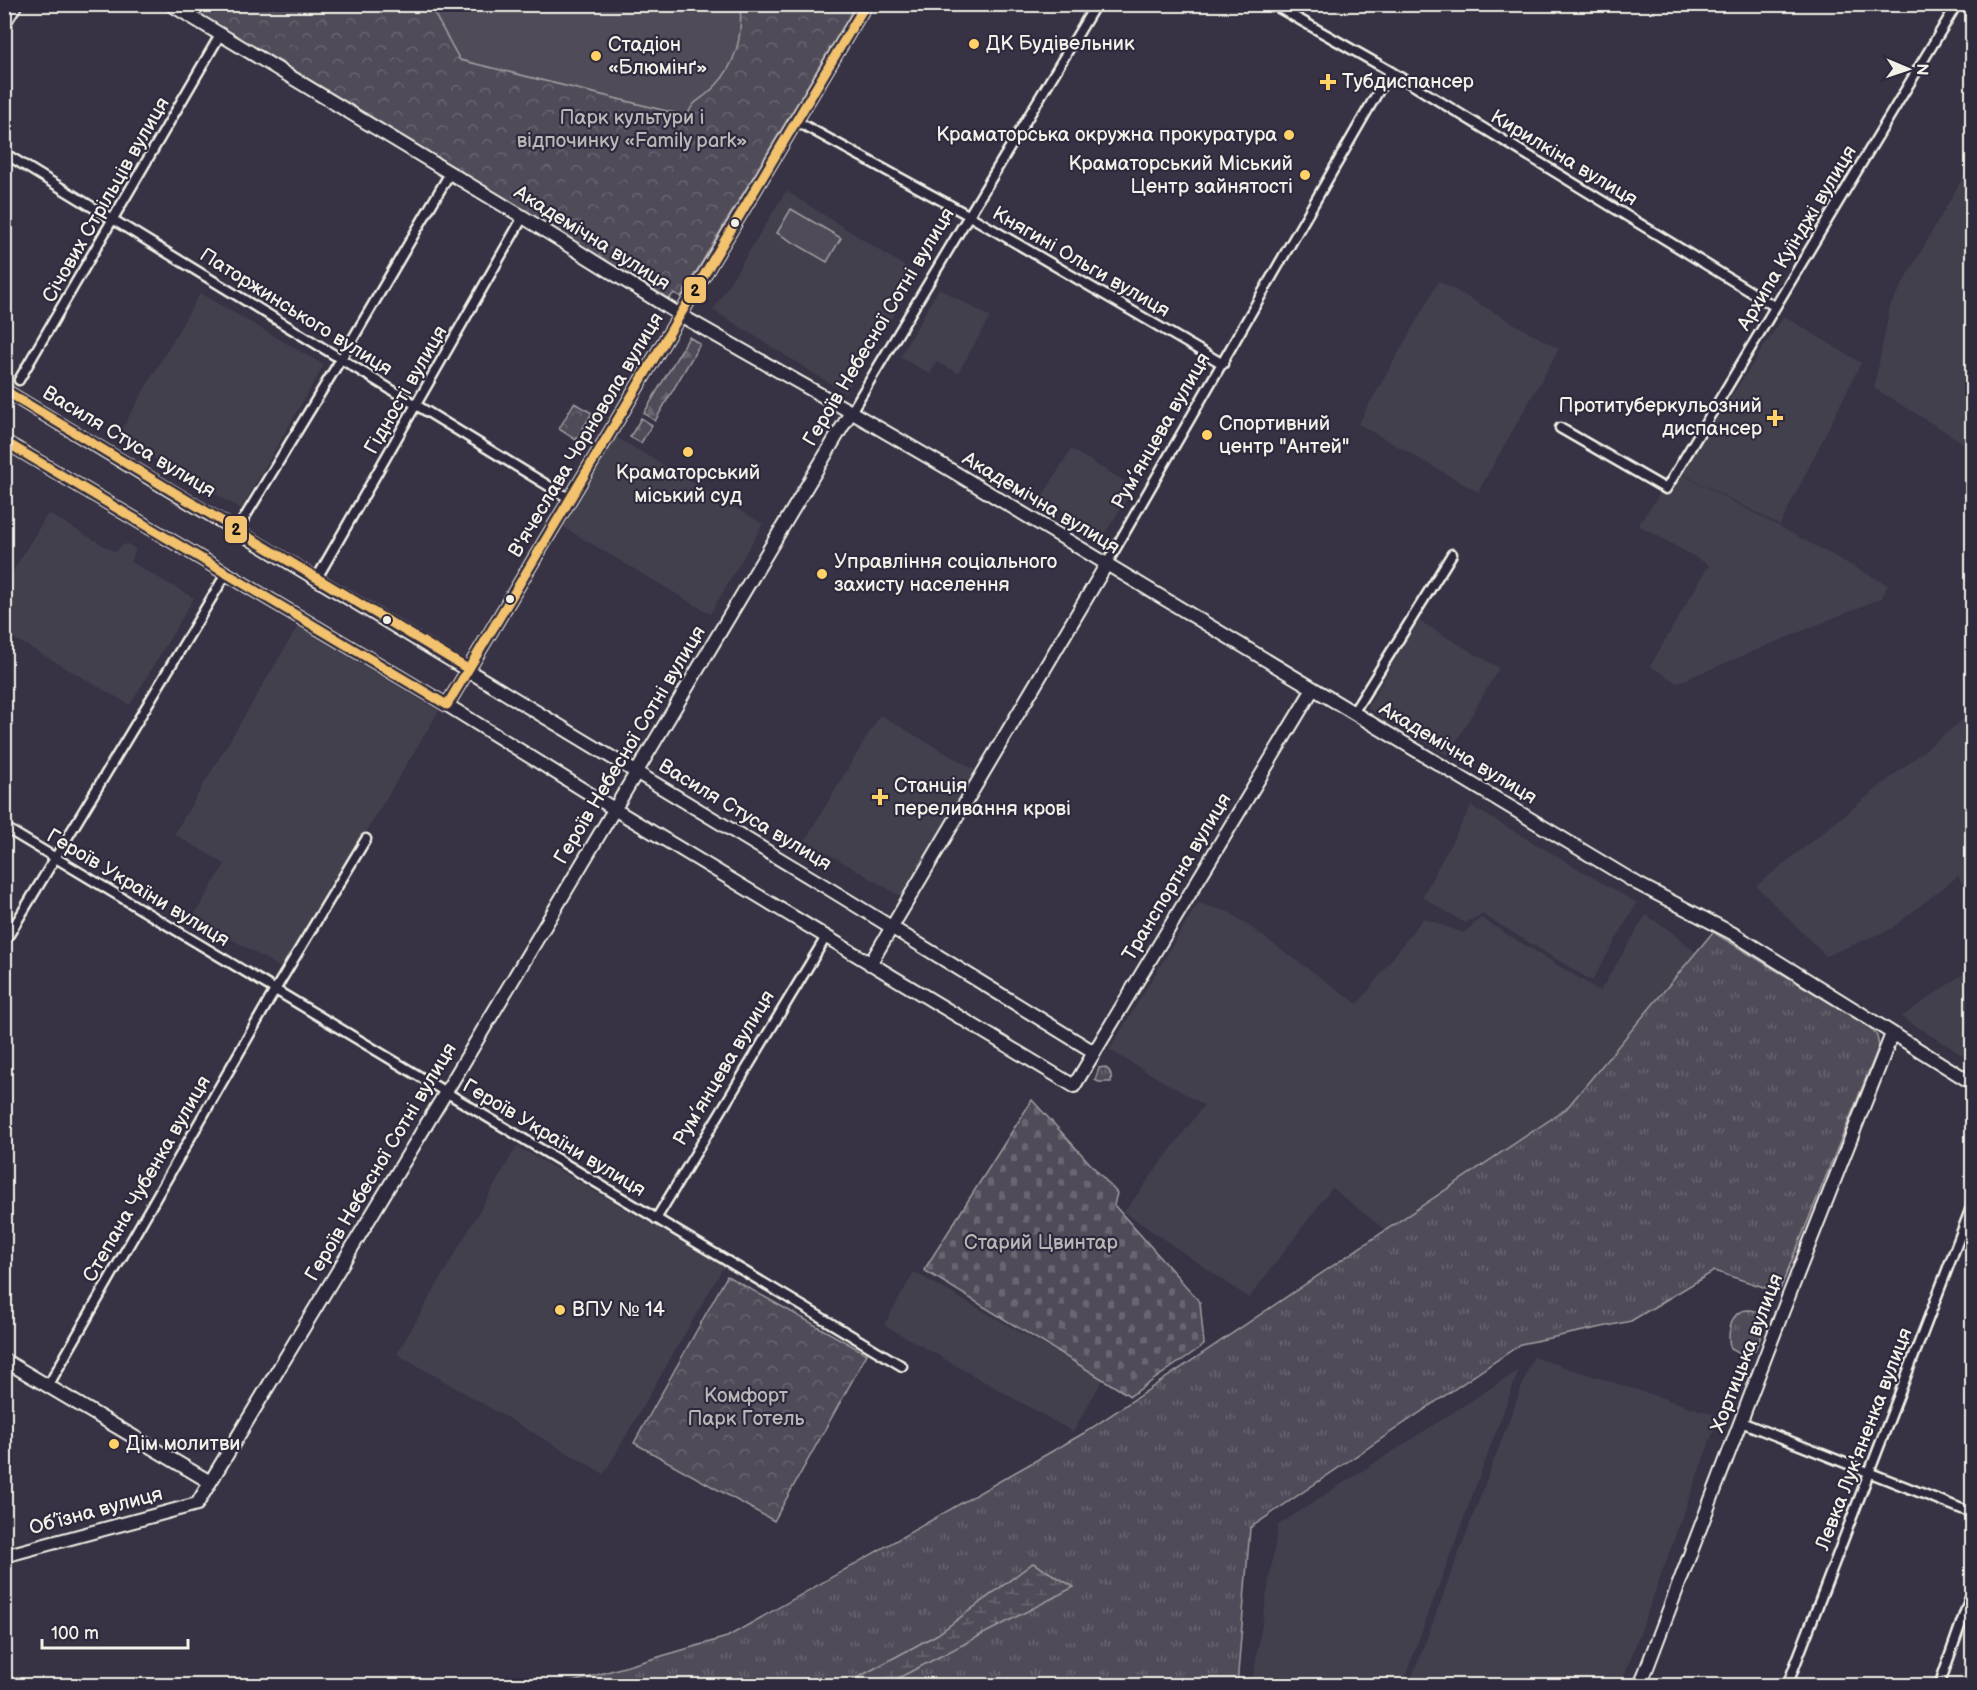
<svg xmlns="http://www.w3.org/2000/svg" width="1977" height="1690" font-family="'Balsamiq Sans',sans-serif">
<style>
.built{fill:#433f4e}
.grass{fill:url(#grass-tufts);stroke:#a29ea0;stroke-width:1.5}
.forest{fill:url(#forest-firs);stroke:#a29ea0;stroke-width:1.5}
.wetland{fill:url(#wetland-marsh);stroke:#a29ea0;stroke-width:1.5}
.cemetery{fill:url(#cemetery-stones);stroke:#a29ea0;stroke-width:1.5}
.park{fill:url(#park-crowns);stroke:#a29ea0;stroke-width:1.5}
.pitch{fill:#504b59;stroke:#a29ea0;stroke-width:1.5}
.lines{fill:none;stroke-linecap:round;stroke-linejoin:round}
.street-casing{stroke:#f4f1e8;stroke-width:13}
.secondary-casing{stroke:#f4f1e8;stroke-width:16}
.street{stroke:#2f2a3d;stroke-width:8}
.secondary{stroke:#2f2a3d;stroke-width:12}
.bus-1-casing{stroke:#2f2a3d;stroke-width:14}
.bus-1{stroke:#f3c26e;stroke-width:9}
.poi-dot{fill:#ffd166;stroke:#2f2a3d;stroke-width:2}
.bus-dot{fill:#f4f1e8;stroke:#2f2a3d;stroke-width:2}
.labels{text-anchor:middle;dominant-baseline:central;stroke-width:4.5;stroke-linejoin:round;paint-order:stroke}
.poi-label{font-size:20px;fill:#f4f1e8;stroke:#2f2a3d;text-anchor:start}
.park-label{font-size:20px;fill:#bbb7b6;stroke:#2f2a3d}
.street-label{font-size:20px;fill:#f4f1e8;stroke:#2f2a3d}
.line-badge{stroke:#2f2a3d;stroke-width:2}
.pale-badge-label{font-size:16px;text-anchor:middle;font-weight:bold;fill:#111}
</style>
<defs>
<pattern id="grass-tufts" width="24" height="20" patternUnits="userSpaceOnUse" patternTransform="scale(1.5)"><rect width="24" height="20" fill="#504b59"/><path d="M3 7l-1-3M5 7V3M7 7l1-3M15 17l-1-3M17 17v-4M19 17l1-3" fill="none" stroke="#6a6571"/></pattern>
<pattern id="forest-firs" width="22" height="20" patternUnits="userSpaceOnUse" patternTransform="scale(1.5)"><rect width="22" height="20" fill="#504b59"/><path d="M5 1l3.5 6h-7zM16 11l3.5 6h-7z" fill="#6a6571"/></pattern>
<pattern id="wetland-marsh" width="20" height="14" patternUnits="userSpaceOnUse" patternTransform="scale(1.5)"><rect width="20" height="14" fill="#504b59"/><path d="M1 5h8M5 5V1M11 12h8M15 12V8" fill="none" stroke="#6a6571"/></pattern>
<pattern id="cemetery-stones" width="16" height="16" patternUnits="userSpaceOnUse" patternTransform="scale(1.5)"><rect width="16" height="16" fill="#504b59"/><path d="M2 7V4a2 2 0 0 1 4 0v3zM10 15v-3a2 2 0 0 1 4 0v3z" fill="#6a6571"/></pattern>
<pattern id="park-crowns" width="20" height="18" patternUnits="userSpaceOnUse" patternTransform="scale(1.5)"><rect width="20" height="18" fill="#504b59"/><path d="M2 6a3 3 0 1 1 6 0M12 15a3 3 0 1 1 6 0" fill="none" stroke="#6a6571"/></pattern>
</defs>
<rect width="100%" height="100%" fill="#373244"/>
<filter id="ink" filterUnits="userSpaceOnUse"><feTurbulence type="fractalNoise" baseFrequency=".0167" numOctaves="2"/><feDisplacementMap in="SourceGraphic" scale="12" xChannelSelector="R" yChannelSelector="G"/><feConvolveMatrix kernelMatrix="1 2 1 2 8 2 1 2 1" color-interpolation-filters="sRGB"/></filter>
<g filter="url(#ink)">
<path class="built" d="M1972 161V448L1874 388 1890 306Z
M786 191 919 275 845 393 713 310Z
M1439 281 1559 349 1478 492 1358 424Z
M939 288 990 317 958 373 937 362 930 374 900 357Z
M200 293 324 365 241 509 117 437Z
M1784 316 1861 363 1780 525 1681 473Z
M614 436 763 524 710 614 563 527Z
M1071 449 1134 487 1104 535 1042 497Z
M1676 471 1888 585 1882 598 1677 683 1650 666 1709 565 1638 525Z
M48 513 115 552 122 545 128 544 136 549 131 562 194 598 130 705 5 633V584Z
M1418 620 1499 668 1448 756 1367 708Z
M298 626 439 711 283 969 193 917 225 864 174 834Z
M1972 712V902L1958 876 1891 929 1826 956 1756 886Z
M880 715 975 770 902 897 805 840Z
M1471 806 1637 903 1592 981 1482 914 1465 923 1422 897Z
M1198 903 1229 912 1358 1004 1423 918 1464 933 1481 918 1600 991 1646 915 1669 930 1696 952 1566 1109 1385 1230 1332 1188 1249 1298 1124 1212 1204 1105 1109 1050Z
M1972 968V1061L1901 1017Z
M517 1146 724 1266 604 1474 397 1354Z
M914 1272 1103 1379 1073 1432 884 1325Z
M1533 1357 1719 1416 1621 1685H1409Z
M1519 1370 1402 1685H1252L1278 1525Z"/>
<path class="grass" d="M1713 932 1870 1027 1877 1036 1879 1046 1779 1292 1714 1271 1631 1321 1521 1344 1250 1528 1237 1685 559 1686 727 1637 1084 1433 1566 1109Z
M1105 1067C1111 1071 1112 1075 1111 1082H1099L1095 1080 1099 1068Z
M1750 1310C1774 1313 1761 1336 1755 1350L1742 1355 1731 1349C1727 1339 1729 1318 1740 1312 1742 1310 1747 1310 1750 1310Z"/>
<path class="forest" d="M689 337 700 344 655 421 644 413Z
M641 418 652 425 641 443 630 437Z"/>
<path class="wetland" d="M1033 1563 1074 1587 885 1685H844L938 1634Z"/>
<path class="cemetery" d="M1032 1100 1117 1193 1114 1205 1200 1302 1204 1345 1130 1396 924 1270Z"/>
<path class="park" d="M181 5H856L681 297 674 293 669 299Z
M574 403 592 413 576 440 559 429Z
M727 1276 867 1354 774 1521 634 1443Z"/>
<path class="pitch" d="M435 4 740 5C743 38 735 70 708 93 696 103 694 100 687 116L460 60 434 13Z
M791 209 841 238 827 262 777 233Z"/>
<g class="lines">
<defs>
<path id="street" d="M1272 4 1390 71 1774 306
M796 121 968 215 1223 364
M4 153 570 499
M19 380 220 35
M851 412 1096 4
M1560 428 1666 489 1957 4
M237 530 341 359 450 173
M1106 565 1390 71
M317 578 523 217
M1353 713 1452 554
M4 827 902 1366
M4 943 226 574
M656 1219 826 937
M48 1386 275 990 366 839
M1741 1422 1972 1513
M1787 1686 1972 1205
M1939 1686 1972 1592"/>
<path id="secondary" d="M170 4 523 217 680 315 851 412 944 466 1638 884 1732 933 1972 1083
M4 23 16 4
M4 390 831 890 1094 1052
M4 441 447 705 619 812 1074 1086 1313 689
M447 705 866 4
M870 964 1106 565
M4 1360 210 1482
M4 1556 197 1504 446 1092 851 412
M1640 1686 1782 1313 1892 1034"/>
</defs>
<use href="#street" class="street-casing"/>
<use href="#secondary" class="secondary-casing"/>
<use href="#street" class="street"/>
<use href="#secondary" class="secondary"/>
<defs>
<path id="bus-1" d="M4 390 468 669
M4 441 447 705 866 4"/>
</defs>
<use href="#bus-1" class="bus-1-casing"/>
<use href="#bus-1" class="bus-1"/>
</g>
</g>
<g class="poi-dot">
<circle cx="974" cy="44" r="6"/>
<circle cx="596" cy="56" r="6"/>
<path d="M1325 73h6v6h6v6h-6v6h-6v-6h-6v-6h6z"/>
<circle cx="1289" cy="135" r="6"/>
<circle cx="1305" cy="175" r="6"/>
<path d="M1772 409h6v6h6v6h-6v6h-6v-6h-6v-6h6z"/>
<circle cx="1207" cy="435" r="6"/>
<circle cx="688" cy="452" r="6"/>
<circle cx="822" cy="574" r="6"/>
<path d="M877 788h6v6h6v6h-6v6h-6v-6h-6v-6h6z"/>
<circle cx="560" cy="1310" r="6"/>
<circle cx="114" cy="1444" r="6"/>
</g>
<g class="bus-dot">
<circle cx="735" cy="223" r="5"/>
<circle cx="510" cy="599" r="5"/>
<circle cx="387" cy="620" r="5"/>
</g>
<g class="labels">
<g class="poi-label">
<text x="986" y="44">ДК Будівельник</text>
<text x="608" y="45">Стадіон<tspan x="608" dy="23">«Блюмінґ»</tspan></text>
<text x="1342" y="82">Тубдиспансер</text>
<text x="1277" y="135" text-anchor="end">Краматорська окружна прокуратура</text>
<text x="1293" y="164" text-anchor="end">Краматорський Міський<tspan x="1293" dy="23">Центр зайнятості</tspan></text>
<text x="1762" y="406" text-anchor="end">Протитуберкульозний<tspan x="1762" dy="23">диспансер</tspan></text>
<text x="1219" y="424">Спортивний<tspan x="1219" dy="23">центр "Антей"</tspan></text>
<text x="688" y="473" text-anchor="middle">Краматорський<tspan x="688" dy="23">міський суд</tspan></text>
<text x="834" y="562">Управління соціального<tspan x="834" dy="23">захисту населення</tspan></text>
<text x="894" y="786">Станція<tspan x="894" dy="23">переливання крові</tspan></text>
<text x="572" y="1310">ВПУ № 14</text>
<text x="126" y="1444">Дім молитви</text>
</g>
<g class="park-label">
<text x="632" y="118">Парк культури і<tspan x="632" dy="23">відпочинку «Family park»</tspan></text>
<text x="1041" y="1243">Старий Цвинтар</text>
<text x="746" y="1396">Комфорт<tspan x="746" dy="23">Парк Готель</tspan></text>
</g>
<g class="street-label">
<text transform="translate(1564 158) rotate(31)">Кирилкіна вулиця</text>
<text transform="translate(106 200) rotate(-60)">Січових Стрільців вулиця</text>
<text transform="translate(592 238) rotate(32)">Академічна вулиця</text>
<text transform="translate(1797 238) rotate(-59)">Архипа Куїнджі вулиця</text>
<text transform="translate(1081 262) rotate(30)">Княгині Ольги вулиця</text>
<text transform="translate(296 312) rotate(32)">Паторжинського вулиця</text>
<text transform="translate(879 327) rotate(-59)">Героїв Небесної Сотні вулиця</text>
<text transform="translate(406 390) rotate(-60)">Гідності вулиця</text>
<text transform="translate(1161 431) rotate(-60)">Рум’янцева вулиця</text>
<text transform="translate(586 435) rotate(-59)">В'ячеслава Чорновола вулиця</text>
<text transform="translate(129 442) rotate(31)">Василя Стуса вулиця</text>
<text transform="translate(1041 503) rotate(31)">Академічна вулиця</text>
<text transform="translate(630 745) rotate(-59)">Героїв Небесної Сотні вулиця</text>
<text transform="translate(1458 753) rotate(31)">Академічна вулиця</text>
<text transform="translate(745 815) rotate(31)">Василя Стуса вулиця</text>
<text transform="translate(1177 877) rotate(-59)">Транспортна вулиця</text>
<text transform="translate(138 888) rotate(31)">Героїв України вулиця</text>
<text transform="translate(724 1068) rotate(-59)">Рум’янцева вулиця</text>
<text transform="translate(554 1138) rotate(31)">Героїв України вулиця</text>
<text transform="translate(381 1162) rotate(-59)">Героїв Небесної Сотні вулиця</text>
<text transform="translate(147 1179) rotate(-60)">Степана Чубенка вулиця</text>
<text transform="translate(1747 1353) rotate(-69)">Хортицька вулиця</text>
<text transform="translate(1864 1439) rotate(-69)">Левка Лук'яненка вулиця</text>
<text transform="translate(96 1511) rotate(-15)">Об’їзна вулиця</text>
</g>
</g>
<g class="line-badge">
<rect x="683" y="276" width="24" height="28" rx="6" fill="#f3c26e"/>
<rect x="224" y="515" width="24" height="29" rx="6" fill="#f3c26e"/>
</g>
<g class="pale-badge-label">
<text x="695" y="296">2</text>
<text x="236" y="535">2</text>
</g>
<rect width="1977" height="1690" fill="none" stroke="#2f2a3d" stroke-width="24"/>
<rect x="12" y="12" width="1953" height="1666" fill="none" stroke="#f4f1e8" stroke-width="2" filter="url(#ink)"/>
<g transform="translate(1908 69) rotate(92)" stroke="#2f2a3d" stroke-width="4.5" paint-order="stroke">
<path d="M0-4.5L10 22L0 15L-10 22Z" fill="#f4f1e8"/>
<text y="-9" font-size="16" font-weight="bold" text-anchor="middle" fill="#f4f1e8">N</text>
</g>
<path d="M42 1639v9h146v-9" fill="none" stroke="#f4f1e8" stroke-width="3"/>
<text x="51" y="1639" font-size="18" fill="#f4f1e8" stroke="#2f2a3d" stroke-width="4.5" paint-order="stroke">100 m</text>
</svg>
